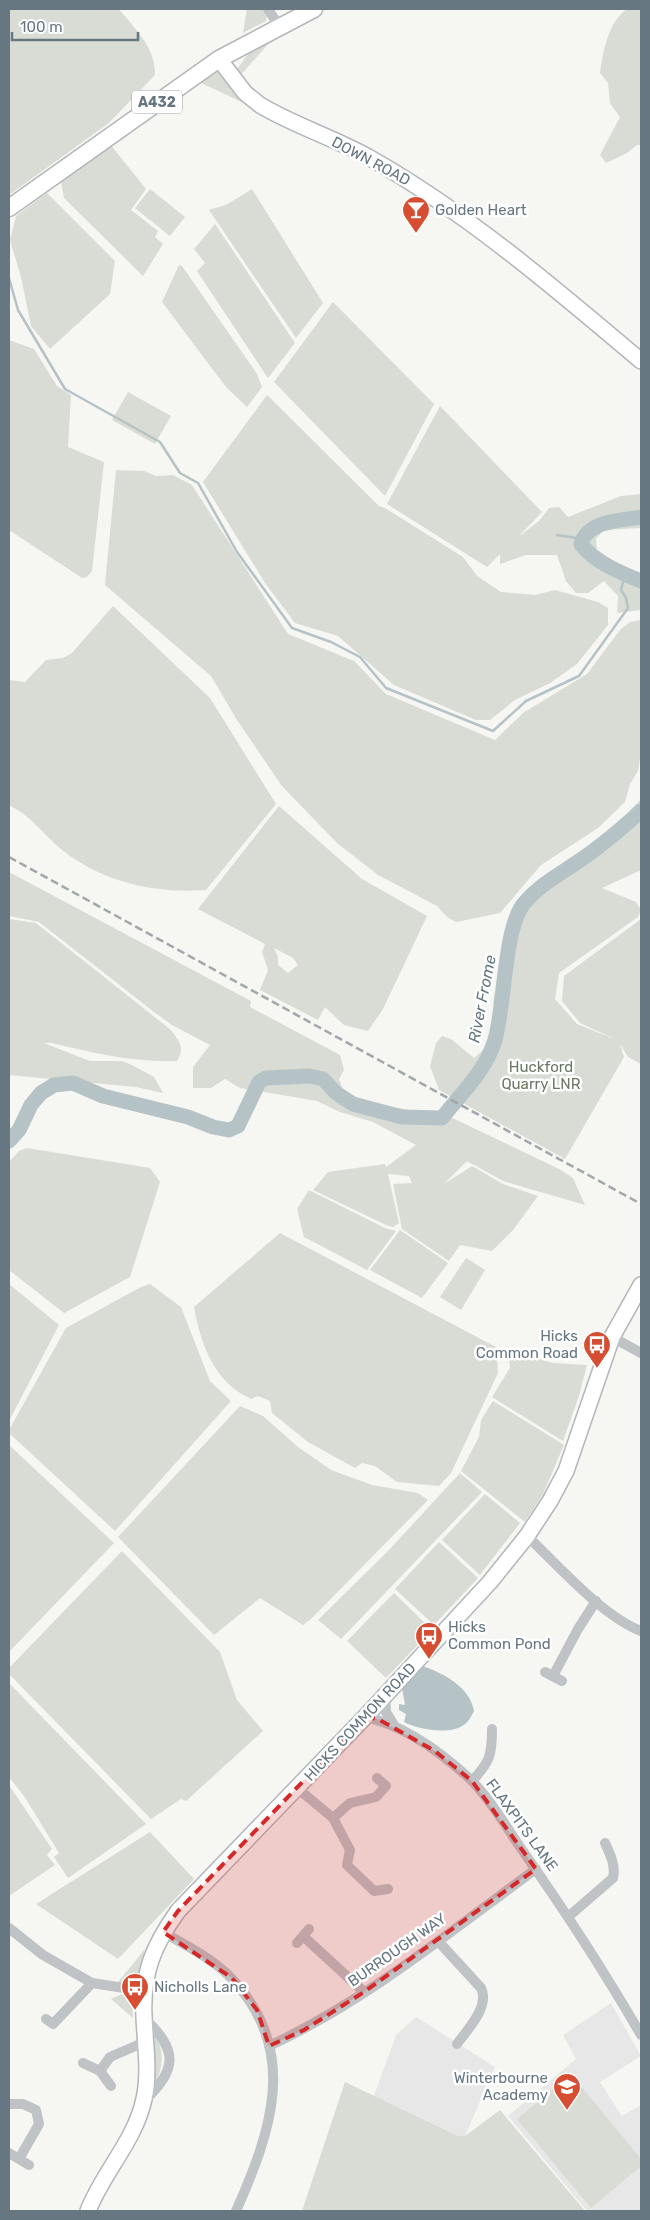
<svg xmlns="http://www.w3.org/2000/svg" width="650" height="2220" font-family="Rubik,sans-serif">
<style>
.built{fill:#e6e7e6}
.green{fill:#d8dcd4;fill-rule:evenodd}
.water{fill:#b6c3c6}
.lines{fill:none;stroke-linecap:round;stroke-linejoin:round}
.stream{stroke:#b6c3c6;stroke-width:2.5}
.river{stroke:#b6c3c6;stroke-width:15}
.secondary-casing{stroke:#b2b7bb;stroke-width:18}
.primary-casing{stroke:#b3b7ba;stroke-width:19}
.street{stroke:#bfc3c6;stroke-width:10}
.secondary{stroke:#fff;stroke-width:15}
.primary{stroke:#fff;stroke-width:16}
.rail{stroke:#a1a7ab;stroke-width:2.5;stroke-dasharray:8 4;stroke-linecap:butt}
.marked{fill:#d62828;fill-opacity:0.2;stroke:#d62828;stroke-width:4;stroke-dasharray:10 6;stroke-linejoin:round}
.labels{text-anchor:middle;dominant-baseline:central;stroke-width:5;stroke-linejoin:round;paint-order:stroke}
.shield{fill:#fff;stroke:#95a0a8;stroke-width:1}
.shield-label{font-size:14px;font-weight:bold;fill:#677782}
.street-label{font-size:15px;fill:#677782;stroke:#fff}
.poi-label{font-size:15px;fill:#677782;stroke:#fff;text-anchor:start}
.park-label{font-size:15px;fill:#6b7965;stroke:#fff}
.water-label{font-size:16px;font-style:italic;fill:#63787f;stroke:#fff}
</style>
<rect width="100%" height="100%" fill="#f6f6f3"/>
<path class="built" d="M611 2003 641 2056 600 2082 622 2116 641 2105V2211H587L508 2116 576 2059 563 2035Z
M416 2017 495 2067 465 2136H458L374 2096 396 2035Z"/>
<path class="green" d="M9 9H119C135 29 156 48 155 75L109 123 9 195Z
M247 9H265L267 13 266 21 243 33Z
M627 9H641V145H637L627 153 606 163 600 155 620 117 610 103 608 83 600 73C603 52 608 22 627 9Z
M271 41 238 78 235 72 251 50Z
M216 71 224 76 250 106 195 80Z
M110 144 146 189 131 210 158 231 155 237 163 244 143 276 64 198 61 181Z
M150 189 185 217 170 236 135 208Z
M252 189 323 303 296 338 209 210 226 205Z
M47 193 115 261 110 294 50 349 31 326 21 277 10 240 16 216Z
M215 224 295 343 268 378 197 271 205 263 194 249Z
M179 265 182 266 257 374 262 387 247 407 226 387 162 302Z
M333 302 434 404 385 496 274 382Z
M9 340 34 349 57 386 71 395 68 447 104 462 92 571 87 577 82 578 9 530Z
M128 392 171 416 155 444 112 420Z
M267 395 379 506 385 508 463 557 477 576 501 592 535 595 555 590 598 602 608 608V625L577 664 550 683 515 700 490 720H476L394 685 338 636 295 623 265 583 203 482Z
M440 406 542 512 518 537 539 521 549 508 559 507 568 517 621 496 641 494V528L604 530 596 539 597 550 619 565 617 576 634 584 641 580V610L617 613 618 596 604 581 588 593H576L566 581 557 555H526L500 564V554L487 567 387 504Z
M116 470 144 471 156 476 173 475 192 485 288 634 354 661 386 694 495 740 523 713 587 674 620 630 630 622 641 620V753L638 771 630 784 625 802 598 828 541 865 500 913 456 922 447 917 437 906 378 875 337 843 282 786 237 720 211 676 105 585Z
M113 606 210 698 276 804 206 890C156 894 101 882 61 849 43 834 30 815 9 805V680L25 682 46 660 63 658 72 653Z
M641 799V870L602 888 636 902 641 910 638 917 559 973 555 999 577 1024 617 1040 580 1023 562 1001 564 976 641 919V1064L628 1057 620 1044 624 1057 565 1159 439 1090 430 1066 436 1043 442 1036 451 1039 474 1058 483 1050 497 1014 493 1004 497 977 502 946 515 905 529 888 614 827Z
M279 806 362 879 427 916 383 1009 368 1031 344 1025 325 1007 318 1020 260 990 268 970 262 952 265 944 198 909ZM274 948 293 958 298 965 288 973 278 965V957Z
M9 872 251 1001 250 1007 340 1055 344 1070 339 1079C340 1082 342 1087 344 1090 356 1103 421 1114 438 1111L559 1169 573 1178 585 1205 503 1181 467 1161 444 1184 472 1166 503 1184 538 1196 513 1230 492 1251 460 1245 449 1261 402 1229 393 1184 412 1183 409 1176 388 1174 399 1223 393 1227 386 1225 313 1190 328 1172 385 1164 386 1167 416 1145 373 1122 340 1112 317 1101 240 1088 225 1079 211 1088H193V1067L210 1045 172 1025 154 1012 39 922 9 916Z
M9 919 36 923 171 1030C180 1042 185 1048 177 1061 134 1063 91 1052 51 1043H44L90 1061H122L132 1065 154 1077 163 1093 136 1087 9 1075Z
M27 1148 150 1168 160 1182 130 1277 64 1313 9 1270V1162L19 1151Z
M309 1190 385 1228 396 1231 367 1270 304 1237 297 1209Z
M400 1230 448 1263 422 1298 370 1270Z
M280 1233 496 1347 498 1373 451 1473 439 1486 397 1482 375 1466 362 1463 355 1468 308 1442 272 1413 270 1401 258 1396 251 1399C214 1382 201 1345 194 1307Z
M466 1258 485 1270 461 1310 440 1297Z
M9 1284 59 1325 9 1421Z
M150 1284 181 1307 210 1381 231 1401 115 1531 9 1433V1430L66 1328 141 1287Z
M516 1352 553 1363 587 1365 579 1396 563 1441 492 1397 510 1368 509 1360Z
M493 1401 564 1445 543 1494 525 1522 461 1471 479 1437 481 1420Z
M240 1406 263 1416 298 1447 331 1470 372 1485 418 1493 428 1500 312 1618 303 1625 260 1598 214 1635 118 1537Z
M9 1445 114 1543 9 1652Z
M460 1473 482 1492 341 1639 318 1620 389 1550Z
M485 1494 520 1523 480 1575 442 1540Z
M439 1542 478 1578 434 1625 395 1589Z
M122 1551 220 1652 237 1700 263 1731 186 1801 181 1799 151 1819 9 1674V1668Z
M394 1593 432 1630 386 1678 347 1641Z
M9 1683 146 1824 68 1878 54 1857 59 1853 24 1796 9 1777Z
M9 1785 52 1849 47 1855 55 1865 9 1896Z
M150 1832 194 1879 118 1959 36 1904Z
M145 1949 137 1983 126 1985 118 1982Z
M122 1994 132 1997 133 2018 111 1999Z
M152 2031C165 2049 164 2064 155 2084L152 2083Z
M571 2074 641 2159V2166L591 2208 517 2119Z
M345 2082 458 2136H465L500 2110 585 2211H302Z"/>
<path class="water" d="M420 1665C441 1672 470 1686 474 1711 471 1717 468 1723 462 1726 448 1735 417 1729 404 1722L406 1714 399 1710V1704L405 1705 402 1688 398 1687Z"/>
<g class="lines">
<path class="stream" d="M9 278 18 310 65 389 160 442 180 473 198 483 237 552 292 628 331 642 360 657 386 688 493 731 526 701 579 676 628 608 626 598 621 590 625 575
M557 535 583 539"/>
<path class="river" d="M641 517C620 521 588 520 581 544 594 562 621 573 641 581
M9 1141 19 1130 31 1105 41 1093 54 1085 73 1083 103 1096 188 1117 213 1127 229 1130 238 1126 259 1082 266 1078 309 1076 323 1079 336 1093 353 1104 402 1117 442 1118C460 1095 487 1069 495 1040 505 1004 504 933 522 906 536 887 557 876 576 863 599 848 620 830 641 811"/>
<defs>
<path id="secondary" d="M219 59 245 93 260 105C295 126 335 138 370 158 466 212 557 290 641 361
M88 2211C103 2172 135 2141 144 2099 150 2071 145 2045 144 2016 142 1973 153 1946 178 1911L365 1717 490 1582 527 1536 550 1501 566 1471 612 1337 641 1285"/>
<path id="primary" d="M9 208 219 59 314 9"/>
</defs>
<use href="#secondary" class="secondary-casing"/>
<use href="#primary" class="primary-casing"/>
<path class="street" d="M268 9 279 26
M612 1337 641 1353
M527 1536C558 1565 602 1616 641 1631
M545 1672 562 1681
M553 1676 578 1629 596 1601
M385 1695 386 1712 394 1725
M365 1717C404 1725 442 1753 471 1780 490 1799 505 1825 520 1847 563 1908 604 1971 641 2035
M472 1781C490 1762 492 1755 492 1729
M297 1788 333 1818 350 1850 347 1865 374 1891 388 1889
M333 1818 350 1803 376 1797 386 1786 377 1778
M568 1917 613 1878C616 1866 610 1854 605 1843
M9 1928 43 1955 92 1983 144 1991
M163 1932C186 1946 214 1959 232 1979 300 2051 271 2132 236 2211
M303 1936 364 1992
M438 1941 481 1988C490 2006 468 2029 457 2044
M297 1943 309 1929
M144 2018C178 2050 178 2069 144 2101
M46 2019 53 2024 92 1983
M269 2046C366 2001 451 1931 536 1869
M83 2063 100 2071 111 2086
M100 2071 110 2057 147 2041
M9 2104H23L36 2110 39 2124 19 2159
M9 2153 29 2165"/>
<use href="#secondary" class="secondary"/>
<use href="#primary" class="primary"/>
<path class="rail" d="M9 857 641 1204"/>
</g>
<path class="marked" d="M365 1717 378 1719 435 1751 472 1781 536 1869 364 1992 304 2030 269 2046 257 2010 232 1978 163 1932 178 1911Z"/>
<defs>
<symbol id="bar-pin" viewBox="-11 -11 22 30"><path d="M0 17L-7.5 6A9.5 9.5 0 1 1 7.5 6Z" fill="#d74d31" stroke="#fff"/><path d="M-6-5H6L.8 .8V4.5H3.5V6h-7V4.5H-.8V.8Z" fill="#fff"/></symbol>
<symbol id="bus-pin" viewBox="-11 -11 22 30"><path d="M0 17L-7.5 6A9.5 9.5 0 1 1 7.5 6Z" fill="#d74d31" stroke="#fff"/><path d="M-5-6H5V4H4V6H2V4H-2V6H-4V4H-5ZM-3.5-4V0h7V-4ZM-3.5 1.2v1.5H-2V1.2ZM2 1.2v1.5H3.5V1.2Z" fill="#fff"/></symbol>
<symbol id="school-pin" viewBox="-11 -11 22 30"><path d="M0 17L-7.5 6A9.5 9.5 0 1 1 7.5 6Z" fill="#d74d31" stroke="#fff"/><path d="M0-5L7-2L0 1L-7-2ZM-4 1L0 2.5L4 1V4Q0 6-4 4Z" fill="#fff"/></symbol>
</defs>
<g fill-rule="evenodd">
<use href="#bar-pin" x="400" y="194" width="32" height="43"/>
<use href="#bus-pin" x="581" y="1329" width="32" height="43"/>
<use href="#bus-pin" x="413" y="1620" width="32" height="43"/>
<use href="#bus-pin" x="119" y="1971" width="32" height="43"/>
<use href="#school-pin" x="551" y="2071" width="32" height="43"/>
</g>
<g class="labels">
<rect class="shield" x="132" y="90.5" width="50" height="23" rx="4"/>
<g class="shield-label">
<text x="157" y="102">A432</text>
</g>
<g class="street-label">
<text transform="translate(371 161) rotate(28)">DOWN ROAD</text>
<text transform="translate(360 1722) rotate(-47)">HICKS COMMON ROAD</text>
<text transform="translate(522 1825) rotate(54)">FLAXPITS LANE</text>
<text transform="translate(397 1950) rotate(-35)">BURROUGH WAY</text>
</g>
<g class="poi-label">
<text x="435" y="210">Golden Heart</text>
<text x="578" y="1336" text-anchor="end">Hicks<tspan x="578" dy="17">Common Road</tspan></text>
<text x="448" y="1627">Hicks<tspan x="448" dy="17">Common Pond</tspan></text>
<text x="154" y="1987">Nicholls Lane</text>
<text x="548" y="2078" text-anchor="end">Winterbourne<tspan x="548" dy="17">Academy</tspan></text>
</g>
<g class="park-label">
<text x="541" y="1067">Huckford<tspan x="541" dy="17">Quarry LNR</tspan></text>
</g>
<g class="water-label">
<text transform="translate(482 999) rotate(-79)">River Frome</text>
</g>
</g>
<rect width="650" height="2220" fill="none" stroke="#677782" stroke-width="20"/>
<path d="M12 32v8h126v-8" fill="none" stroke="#677782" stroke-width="2.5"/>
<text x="20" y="32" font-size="15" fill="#677782" stroke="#ffffff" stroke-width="4" paint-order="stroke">100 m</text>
</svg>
